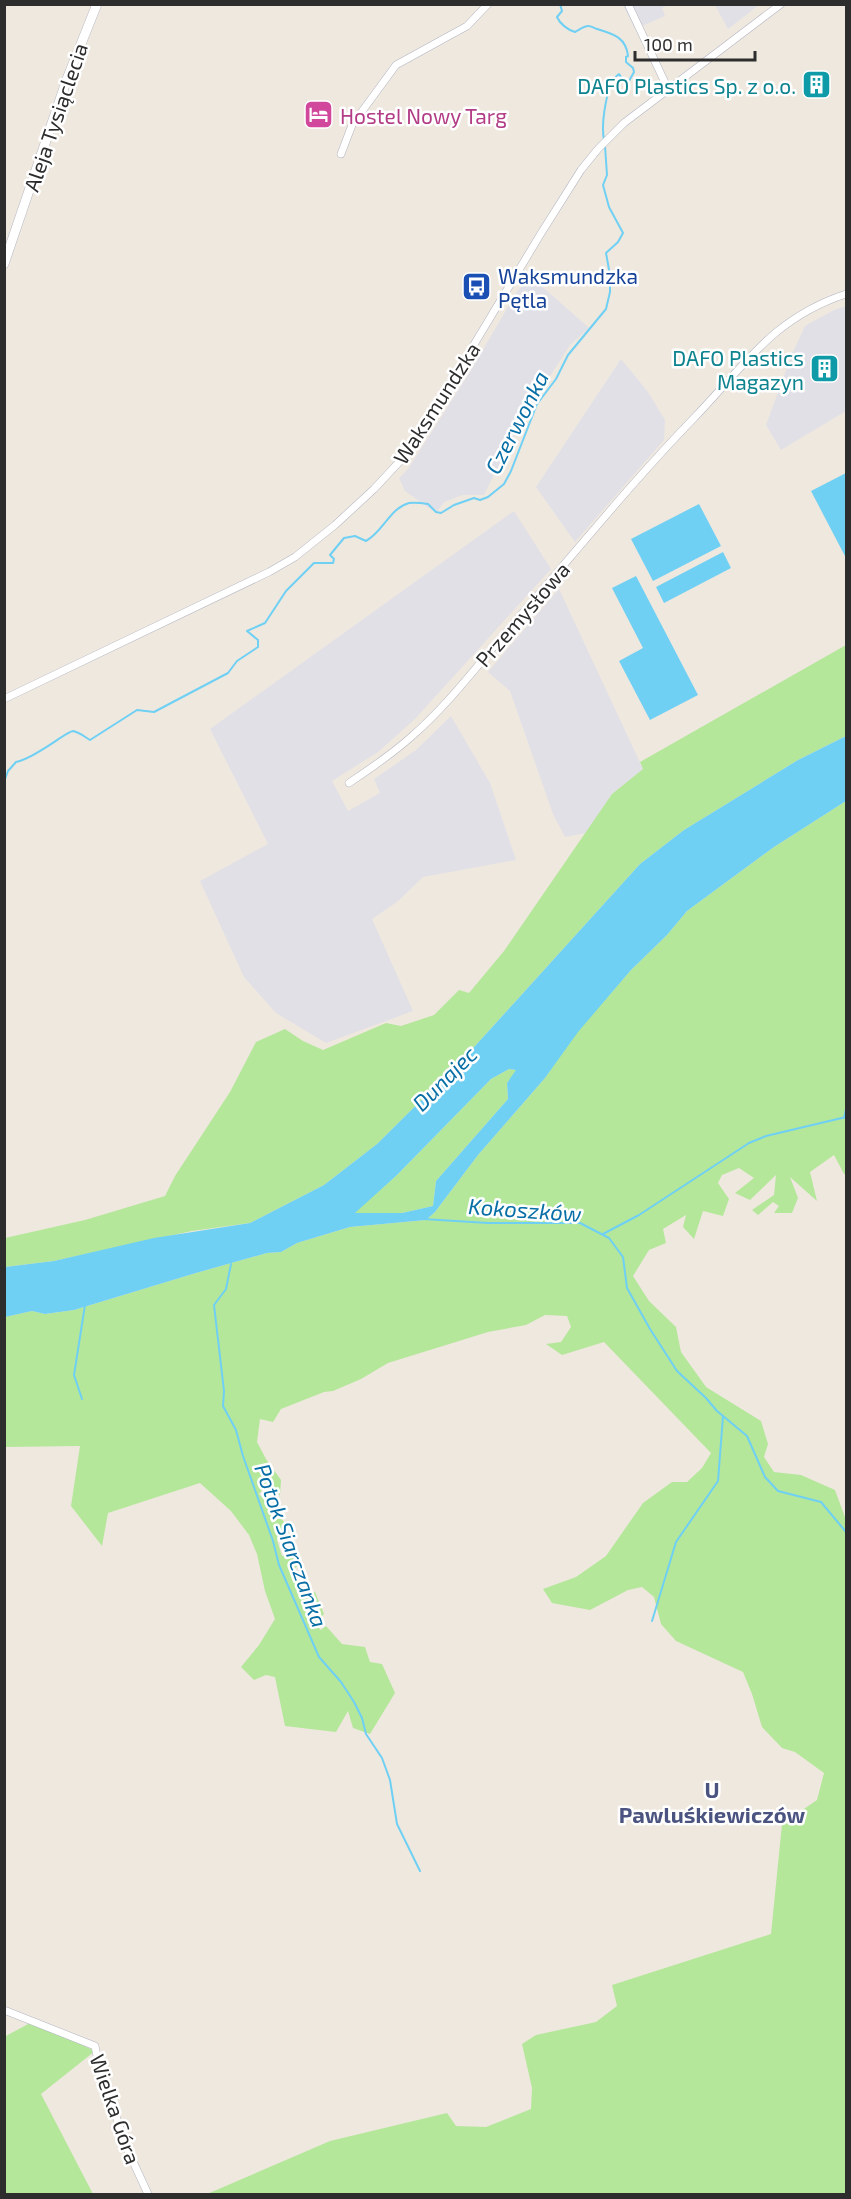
<svg xmlns="http://www.w3.org/2000/svg" width="851" height="2199" font-family="'Exo 2',sans-serif">
<style>
.industrial{fill:#e2e0e7}
.green{fill:#b4e79a}
.water{fill:#6fd0f4;fill-rule:evenodd}
.lines{fill:none;stroke-linecap:round;stroke-linejoin:round}
.stream{stroke:#6fd0f4;stroke-width:2}
.minor-casing{stroke:#b3b5c1;stroke-width:8}
.tertiary-casing{stroke:#b3b5c1;stroke-width:10}
.minor{stroke:#fff;stroke-width:7}
.tertiary{stroke:#fff;stroke-width:9}
.labels{text-anchor:middle;dominant-baseline:central;stroke-width:5;stroke-linejoin:round;paint-order:stroke}
.culture-label{font-size:21px;fill:#0d838f;stroke:#fff;text-anchor:end}
.hotel-label{font-size:21px;fill:#b23c85;stroke:#fff;text-anchor:start}
.street-label{font-size:21px;fill:#2d2d2d;stroke:#fff}
.transit-label{font-size:21px;fill:#164399;stroke:#fff;text-anchor:start}
.water-label{font-size:22px;font-style:italic;fill:#086fa6;stroke:#fff}
.neighbourhood-label{font-size:22px;font-weight:bold;fill:#4b5480;stroke:#fff}
</style>
<rect width="100%" height="100%" fill="#efe8df"/>
<path class="industrial" d="M623 5H668L662 8 665 16 635 29Z
M715 5H759L728 29Z
M527 282H537L589 328 570 345 535 400 508 447 484 495H463L444 502 436 513 405 491 399 478 408 469 468 375 518 290Z
M846 306V411L781 450 766 425 792 354 805 326 834 310Z
M621 359 648 392 665 420 664 440 575 542 536 487Z
M514 511 551 569 415 719 378 752 332 781 348 811 380 793 374 779 416 750 451 716 490 783 516 860 423 877 397 902 372 919 413 1011 326 1043 276 1013 244 977 200 881 268 844 210 729Z
M559 589 643 769 612 794 586 833 565 837 553 814 510 691 488 672Z"/>
<path class="green" d="M846 645V736L798 760 684 830 640 864 466 1056 377 1144 324 1185 250 1223 192 1231 54 1261 5 1267V1238L85 1220 165 1196 175 1176 230 1092 256 1042 285 1029 303 1041 323 1050 386 1023 401 1026 434 1015 459 990 469 993 504 951 612 794 643 769 640 762Z
M846 801V1174H844L834 1155 810 1172 817 1201 790 1177 798 1198 792 1213H774L779 1206 773 1202 758 1215 752 1210 774 1195 776 1175 750 1200 735 1193 754 1178 739 1168 722 1175 718 1183 729 1199 723 1216 703 1211 694 1239 683 1227 686 1215 663 1229 666 1243 649 1250 633 1276 649 1301 676 1327 681 1352 706 1387 761 1421 768 1444 764 1457 774 1472 801 1475 835 1490 846 1520V2194H207L330 2141 447 2113 456 2126 486 2127 531 2109 532 2088 522 2044 536 2035 596 2022 617 2006 612 1985 771 1934 782 1824 817 1800 824 1773 795 1752 782 1748 762 1727 752 1694 743 1672 676 1641 661 1624 654 1597 642 1587 628 1590 590 1610 552 1603 543 1589 576 1577 606 1556 643 1503 672 1482H687L702 1468 711 1453 604 1342 562 1355 546 1344 561 1342 571 1327 567 1316 545 1315 526 1325 488 1332 388 1363 361 1379 333 1391 324 1392 281 1409 273 1422 260 1419 257 1442 266 1459 281 1480 280 1495 265 1486 259 1494 285 1523 277 1540 282 1556 293 1554 298 1565 291 1573 298 1591 315 1592 324 1614 315 1624 321 1630 326 1626 342 1644 365 1647 370 1662 382 1664 395 1693 370 1734 353 1728 348 1711 336 1732 285 1726 275 1677 266 1675 254 1680 241 1667 259 1645 275 1619 265 1591 257 1554 249 1535 231 1511 200 1483 108 1513 102 1546 71 1506 80 1446 5 1447 4 1317 32 1311 45 1314 74 1310 196 1273 267 1253 281 1252 297 1243 350 1227 426 1220 435 1212 478 1155 545 1078 577 1032 631 970 667 935 687 911 774 847Z
M509 1069 517 1070 507 1083 508 1099 436 1181 433 1206 402 1213H354L397 1175 491 1079Z
M32 2022 95 2051 41 2094 93 2194H5L4 2037Z"/>
<path class="water" d="M846 473V558L811 491Z
M699 504 721 546 653 581 631 539Z
M723 552 731 568 664 603 656 587Z
M636 576 698 695 650 720 619 661 643 648 612 588Z
M846 736V801L774 847 687 911 667 935 631 970 578 1032 545 1078 478 1155 435 1212 426 1220 350 1227 297 1243 281 1252 267 1253 196 1273 74 1310 45 1314 32 1311 5 1317V1267L54 1261 154 1238 250 1223 324 1185 377 1144 466 1056 640 864 684 830 798 760ZM509 1069 516 1070 507 1083 508 1099 436 1181 433 1206 402 1213H355L397 1175 491 1079Z"/>
<g class="lines">
<path class="stream" d="M560 4 562 11 557 17C560 24 568 30 575 32 579 30 584 26 588 26 592 26 593 28 597 29 613 34 626 37 628 56L626 57V62L633 68 634 72 629 81H624L619 74C606 82 601 125 604 140
M4 782 8 771 16 762C34 759 67 731 73 731 79 732 85 737 90 740L137 710 154 712 228 673 237 661 258 647V640L247 631 265 623 286 591 314 563H333L334 559 330 555 344 538 355 536 366 541C383 532 390 508 409 503 415 502 422 503 428 504L436 512 441 513 454 505 474 498 480 500 488 497 504 484 511 471 537 404 556 379 568 355 606 309 610 292V275L606 253 618 242 623 233 609 207 603 185 607 175 605 146
M844 1118 846 1109
M423 1219 488 1223H580L609 1238 623 1257 627 1288 650 1329 677 1371 706 1398 717 1411 747 1436 765 1477 778 1491 821 1502 846 1532
M603 1234 639 1215 749 1143 766 1136 846 1117
M231 1264 226 1289 214 1305 224 1391 223 1406 236 1430 243 1456 273 1541 279 1565 319 1657 341 1682 354 1702 362 1718 366 1734 382 1758 390 1780 397 1824 420 1871
M82 1399 74 1375 85 1305
M652 1621 676 1542 718 1481 723 1416"/>
<defs>
<path id="minor" d="M628 4 668 89
M341 154 352 125 396 65 467 26 488 4
M4 699 269 572 295 557 335 525 374 489 401 460 431 416 540 235 581 170 598 149 624 123 781 4
M349 783C370 769 392 754 411 737 447 706 477 666 508 630 570 559 629 485 694 418 745 365 773 318 846 294
M4 2010 95 2046 98 2061 125 2144 148 2194"/>
<path id="tertiary" d="M4 264 67 79 97 4"/>
</defs>
<use href="#minor" class="minor-casing"/>
<use href="#tertiary" class="tertiary-casing"/>
<use href="#minor" class="minor"/>
<use href="#tertiary" class="tertiary"/>
</g>
<defs>
<symbol id="building-square" viewBox="-11 -11 22 22"><rect x="-9" y="-9" width="18" height="18" rx="4" fill="#0f9aa8" stroke="#fff"/><path d="M-4-6H4V6H1V3H-1V6H-4ZM-2.5-4.3h1.7v1.8h-1.7ZM.8-4.3h1.7v1.8H.8ZM-2.5-1h1.7V.8h-1.7ZM.8-1h1.7V.8H.8Z" fill="#fff"/></symbol>
<symbol id="hotel-square" viewBox="-11 -11 22 22"><rect x="-9" y="-9" width="18" height="18" rx="4" fill="#d1479c" stroke="#fff"/><path d="M-6-4.5h1.5V1H6V5H4.5V3h-9V5H-6ZM-4 0a1.8 1.8 0 1 1 3.6 0ZM.5 0V-2.5h3Q6-2.5 6 0Z" fill="#fff"/></symbol>
<symbol id="bus-square" viewBox="-11 -11 22 22"><rect x="-9" y="-9" width="18" height="18" rx="4" fill="#1a4fb4" stroke="#fff"/><path d="M-5-6H5V4H4V6H2V4H-2V6H-4V4H-5ZM-3.5-4V0h7V-4ZM-3.5 1.2v1.5H-2V1.2ZM2 1.2v1.5H3.5V1.2Z" fill="#fff"/></symbol>
</defs>
<g fill-rule="evenodd">
<use href="#building-square" x="800" y="68" width="33" height="33"/>
<use href="#hotel-square" x="302" y="98" width="33" height="33"/>
<use href="#bus-square" x="460" y="270" width="33" height="33"/>
<use href="#building-square" x="808" y="352" width="33" height="33"/>
</g>
<g class="labels">
<g class="culture-label">
<text x="796" y="85">DAFO Plastics Sp. z o.o.</text>
<text x="804" y="357">DAFO Plastics<tspan x="804" dy="24">Magazyn</tspan></text>
</g>
<g class="hotel-label">
<text x="340" y="115">Hostel Nowy Targ</text>
</g>
<g class="street-label">
<text transform="translate(55 117) rotate(-71)">Aleja Tysiąclecia</text>
<text transform="translate(436 403) rotate(-57)">Waksmundzka</text>
<text transform="translate(522 614) rotate(-49)">Przemysłowa</text>
<text transform="translate(116 2109) rotate(71)">Wielka Góra</text>
</g>
<g class="transit-label">
<text x="498" y="275">Waksmundzka<tspan x="498" dy="24">Pętla</tspan></text>
</g>
<g class="water-label">
<text transform="translate(516 422) rotate(-63)">Czerwonka</text>
<text transform="translate(444 1078) rotate(-45)">Dunajec</text>
<text transform="translate(525 1209) rotate(4)">Kokoszków</text>
<text transform="translate(292 1545) rotate(70)">Potok Siarczanka</text>
</g>
<g class="neighbourhood-label">
<text x="712" y="1789">U<tspan x="712" dy="25">Pawluśkiewiczów</tspan></text>
</g>
</g>
<rect width="851" height="2199" fill="none" stroke="#2d2d2d" stroke-width="12"/>
<path d="M635 51v9h120v-9" fill="none" stroke="#2d2d2d" stroke-width="3"/>
<text x="644" y="51" font-size="18" fill="#2d2d2d" stroke="#ffffff" stroke-width="4.5" paint-order="stroke">100 m</text>
</svg>
